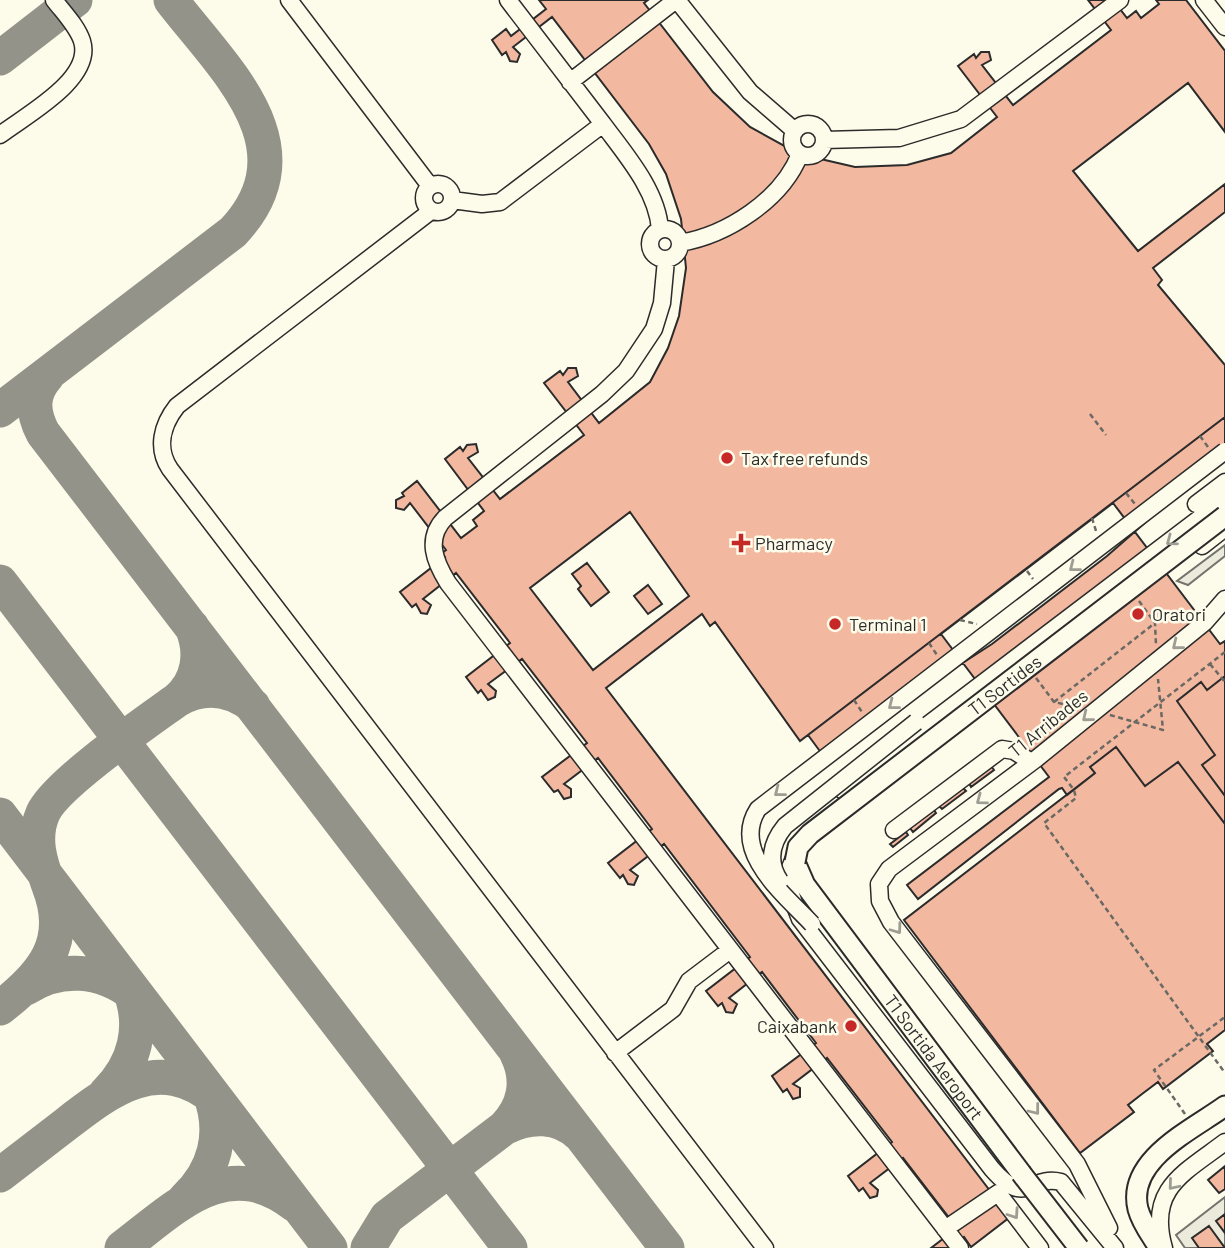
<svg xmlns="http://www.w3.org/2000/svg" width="1225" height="1248" font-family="Barlow,sans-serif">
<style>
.parking{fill:#eceadb;stroke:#74746e;stroke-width:2}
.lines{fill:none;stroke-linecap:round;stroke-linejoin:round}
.taxiway{stroke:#94938a;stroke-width:35}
.building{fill:#f2b8a0;stroke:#2b2b2b;stroke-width:2;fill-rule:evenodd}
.minor-casing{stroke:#2b2b2b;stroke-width:19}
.major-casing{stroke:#2b2b2b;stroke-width:23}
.path{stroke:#6a6964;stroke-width:2.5;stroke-dasharray:5 3.5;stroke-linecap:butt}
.minor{stroke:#fdfbea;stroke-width:16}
.major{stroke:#fdfbea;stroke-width:19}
.minor-bridge-casing{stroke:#2b2b2b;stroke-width:19;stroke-linecap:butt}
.major-bridge-casing{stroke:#2b2b2b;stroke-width:23;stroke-linecap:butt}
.minor-bridge{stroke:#fdfbea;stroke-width:16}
.major-bridge{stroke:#fdfbea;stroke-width:19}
.oneway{stroke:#9e9d94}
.poi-dot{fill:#c62828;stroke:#fdfbea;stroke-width:2.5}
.labels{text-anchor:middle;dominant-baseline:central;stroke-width:5;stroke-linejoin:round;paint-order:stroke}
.poi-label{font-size:18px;fill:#2b2b2b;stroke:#fdfbea;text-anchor:start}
.street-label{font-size:18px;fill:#2b2b2b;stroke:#fdfbea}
</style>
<rect width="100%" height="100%" fill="#fdfbea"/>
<path class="parking" d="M1225 545V556L1188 585 1177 581Z
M1225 1197V1248H1185L1176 1235Z"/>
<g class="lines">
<path class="taxiway" d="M0 58 75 0
M47 376C31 394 32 412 43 433L667 1248
M0 410 233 232C313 147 224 69 171 0
M0 582 510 1248
M192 627C203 653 199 681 177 700 203 685 230 688 253 706
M0 815 330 1248
M26 988C60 966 101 969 133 994
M0 1008C43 975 71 942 49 886 40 862 32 838 43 813 56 784 148 721 177 700
M517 1054C530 1080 525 1107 504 1128 529 1115 559 1114 580 1135
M106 1093C135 1065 145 1026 129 988
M0 1175C22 1158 43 1142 65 1125 111 1089 159 1053 215 1099
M185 1199C215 1171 225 1133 210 1094
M122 1248C176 1207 227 1152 295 1205
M368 1248 387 1217 504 1128"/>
</g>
<path class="building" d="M539 0H648L644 3 713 92 750 127 799 154 855 167 907 165 951 153 997 117 958 66 974 54 976 58 981 52H989L991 60 982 65 1013 105 1111 30 1088 0H1113L1127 18 1136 11 1141 18 1159 4 1156 0H1186L1225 51V132L1188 83 1073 171 1138 251 1225 184V212L1153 268 1162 280 1158 285 1225 365V417L800 741 715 622 710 626 702 614 606 688 1010 1217 971 1247 964 1237 949 1248H931L957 1228 903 1158 870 1183 878 1190 877 1196 870 1198 863 1188 859 1191 848 1176 892 1142 827 1058 793 1084 800 1088V1097L793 1099 787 1089 783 1092 772 1076 816 1043 762 972 729 998 737 1004 733 1013 726 1012 722 1003 718 1006 706 991 750 957 664 844 630 870 638 876 634 885 628 884 623 875 620 878 608 863 652 829 598 758 564 784 571 789V797L564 799 558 790 554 792 542 777 587 743 522 659 488 684 496 691 495 697 488 700 481 690 478 693 466 677 510 643 456 573 423 599 431 605 427 614 421 613 416 604 412 607 400 592 445 557 442 553 446 550 410 503 404 510 396 508V500L404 496 402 493 417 481 461 538 477 526 473 520 484 511 445 459 460 447 463 451 467 445 476 444 478 452 468 458 500 499 584 435 544 383 560 371 563 375 568 368H576L578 376 568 382 599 423 650 382 668 348 679 316 686 268 681 219 666 174 649 144 552 17 513 47 520 54 517 62 510 61 506 52 502 55 492 40 506 29 511 36 546 9ZM630 512 689 596 593 670 530 588Z
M1225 417V453L1107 556 992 644 822 754 808 735Z
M1113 503 1220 644 1225 641V676L1207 690 1201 682 1177 701 1215 755 1202 765 1225 796V824L1178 762 1145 786 1116 747 1090 767 1095 773 1067 795 1062 788 1059 789 918 899 907 885 1049 777 941 634Z
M587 563 609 592 591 606 578 589 581 586 572 574Z
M648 585 662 604 648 614 634 596Z
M1225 676V796L1202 765 1215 755 1177 701 1201 682 1207 690Z
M1116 747 1145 786 1178 762 1225 824V1030L1207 1044 1213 1051 1163 1089 1158 1082 1142 1094 1128 1105 1134 1112 1080 1153 904 920 1095 773 1090 767Z
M991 766 994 770 971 787 969 783Z
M963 788 966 791 942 809 939 806Z
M934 810 936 813 913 832 910 828Z
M906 832 908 835 893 847 890 844Z
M1225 1166V1189L1219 1193 1208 1180Z
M1225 1214V1233L1216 1221Z
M1209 1226 1225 1248H1199L1192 1238Z"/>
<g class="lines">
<defs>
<path id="minor" d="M289 0 430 186
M677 0 750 92 795 131
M1204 0 1225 27
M570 82 676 0
M603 124C625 154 657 190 660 229
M792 140a16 16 0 1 1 32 0a16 16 0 1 1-32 0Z
M0 135C26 115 94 79 82 41 77 26 64 13 54 0
M824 140 899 138 961 119 1120 0
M424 198a14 14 0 1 1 28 0a14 14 0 1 1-28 0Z
M452 200 482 204 500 202 603 124 508 0
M431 211 177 406C162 425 156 448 170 469L765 1248
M650 244a15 15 0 1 1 30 0a15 15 0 1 1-30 0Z
M680 243C727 235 782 200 800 154
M666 260 662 303 654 329 626 371 602 394 445 518C425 539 435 562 448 583L960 1248
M1196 504 1225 482
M1202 546 1225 528
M842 790 1225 499
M894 830 1002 749 1014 751 1031 762
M797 854C781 876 791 896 800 919L992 1169C1027 1209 1029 1174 1061 1182L1115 1248
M615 1053 673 1009 689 981 730 950
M1109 1228 1077 1164 891 922 880 901 879 884 889 869 1036 759 1205 622 1225 599
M945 1229 998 1193 1040 1248
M1164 1248C1147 1189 1184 1173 1225 1142"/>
<g id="major">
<path id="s1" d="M795 862 805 885 1021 1173"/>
<path d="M1159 1248C1152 1236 1142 1224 1138 1209 1126 1160 1192 1130 1225 1106"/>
</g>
</defs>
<use href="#minor" class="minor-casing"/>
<use href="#major" class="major-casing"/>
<path class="path" d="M1090 414 1106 435
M1200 436 1208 447
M1126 493 1135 504
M1092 518 1096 531
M1027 571 1033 579
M1139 601 1155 623 1156 645
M960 620 977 624
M929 643 937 655
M1225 652 1064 777 1074 790 1076 798 1044 823 1225 1073
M1210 664 1225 682
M1036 678 1054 702 1077 707
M854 700 862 712
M1054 702 1155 623
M1110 715 1163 730 1158 679
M1185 1114 1154 1070 1225 1017"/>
<use href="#minor" class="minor"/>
<use href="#major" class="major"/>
<defs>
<path id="minor-bridge" d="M780 881C767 862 771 843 785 826L916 722
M812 924C786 896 730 852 758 809L1225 451"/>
<g id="major-bridge">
<path id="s2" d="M795 862 798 847 810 834 1225 516"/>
<path d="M1021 1173 1079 1248"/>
</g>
</defs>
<use href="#minor-bridge" class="minor-bridge-casing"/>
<use href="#major-bridge" class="major-bridge-casing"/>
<use href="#minor-bridge" class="minor-bridge"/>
<use href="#major-bridge" class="major-bridge"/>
</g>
<defs><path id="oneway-chevron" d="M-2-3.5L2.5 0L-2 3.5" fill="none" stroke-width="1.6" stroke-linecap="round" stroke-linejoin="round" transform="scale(1.75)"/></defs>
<g class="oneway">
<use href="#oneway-chevron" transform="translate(1171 541) rotate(143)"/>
<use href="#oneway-chevron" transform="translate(1074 567) rotate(142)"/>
<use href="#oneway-chevron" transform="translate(1177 645) rotate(141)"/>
<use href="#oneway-chevron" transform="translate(893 705) rotate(142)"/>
<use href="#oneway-chevron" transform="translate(1087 717) rotate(141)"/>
<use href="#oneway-chevron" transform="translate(779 792) rotate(142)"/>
<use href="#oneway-chevron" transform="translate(981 800) rotate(143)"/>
<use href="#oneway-chevron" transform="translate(897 929) rotate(54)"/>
<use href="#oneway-chevron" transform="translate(1035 1110) rotate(52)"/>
<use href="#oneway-chevron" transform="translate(1173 1185) rotate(130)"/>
<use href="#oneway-chevron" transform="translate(1014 1214) rotate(56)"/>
</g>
<g class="poi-dot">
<circle cx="727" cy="458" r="7"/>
<path d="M737.5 532.5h7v7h7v7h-7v7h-7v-7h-7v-7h7z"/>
<circle cx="1138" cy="614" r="7"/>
<circle cx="835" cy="624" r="7"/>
<circle cx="851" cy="1026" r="7"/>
</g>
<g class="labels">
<g class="poi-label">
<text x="741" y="458">Tax free refunds</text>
<text x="755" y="543">Pharmacy</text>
<text x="1152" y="614">Oratori</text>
<text x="849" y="624">Terminal 1</text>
<text x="837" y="1026" text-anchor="end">Caixabank</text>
</g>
<g class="street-label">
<text stroke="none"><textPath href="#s2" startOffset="278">T1 Sortides</textPath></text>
<text transform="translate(1048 723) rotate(-39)">T1 Arribades</text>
<text stroke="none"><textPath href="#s1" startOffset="240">T1 Sortida Aeroport</textPath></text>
</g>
</g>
</svg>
